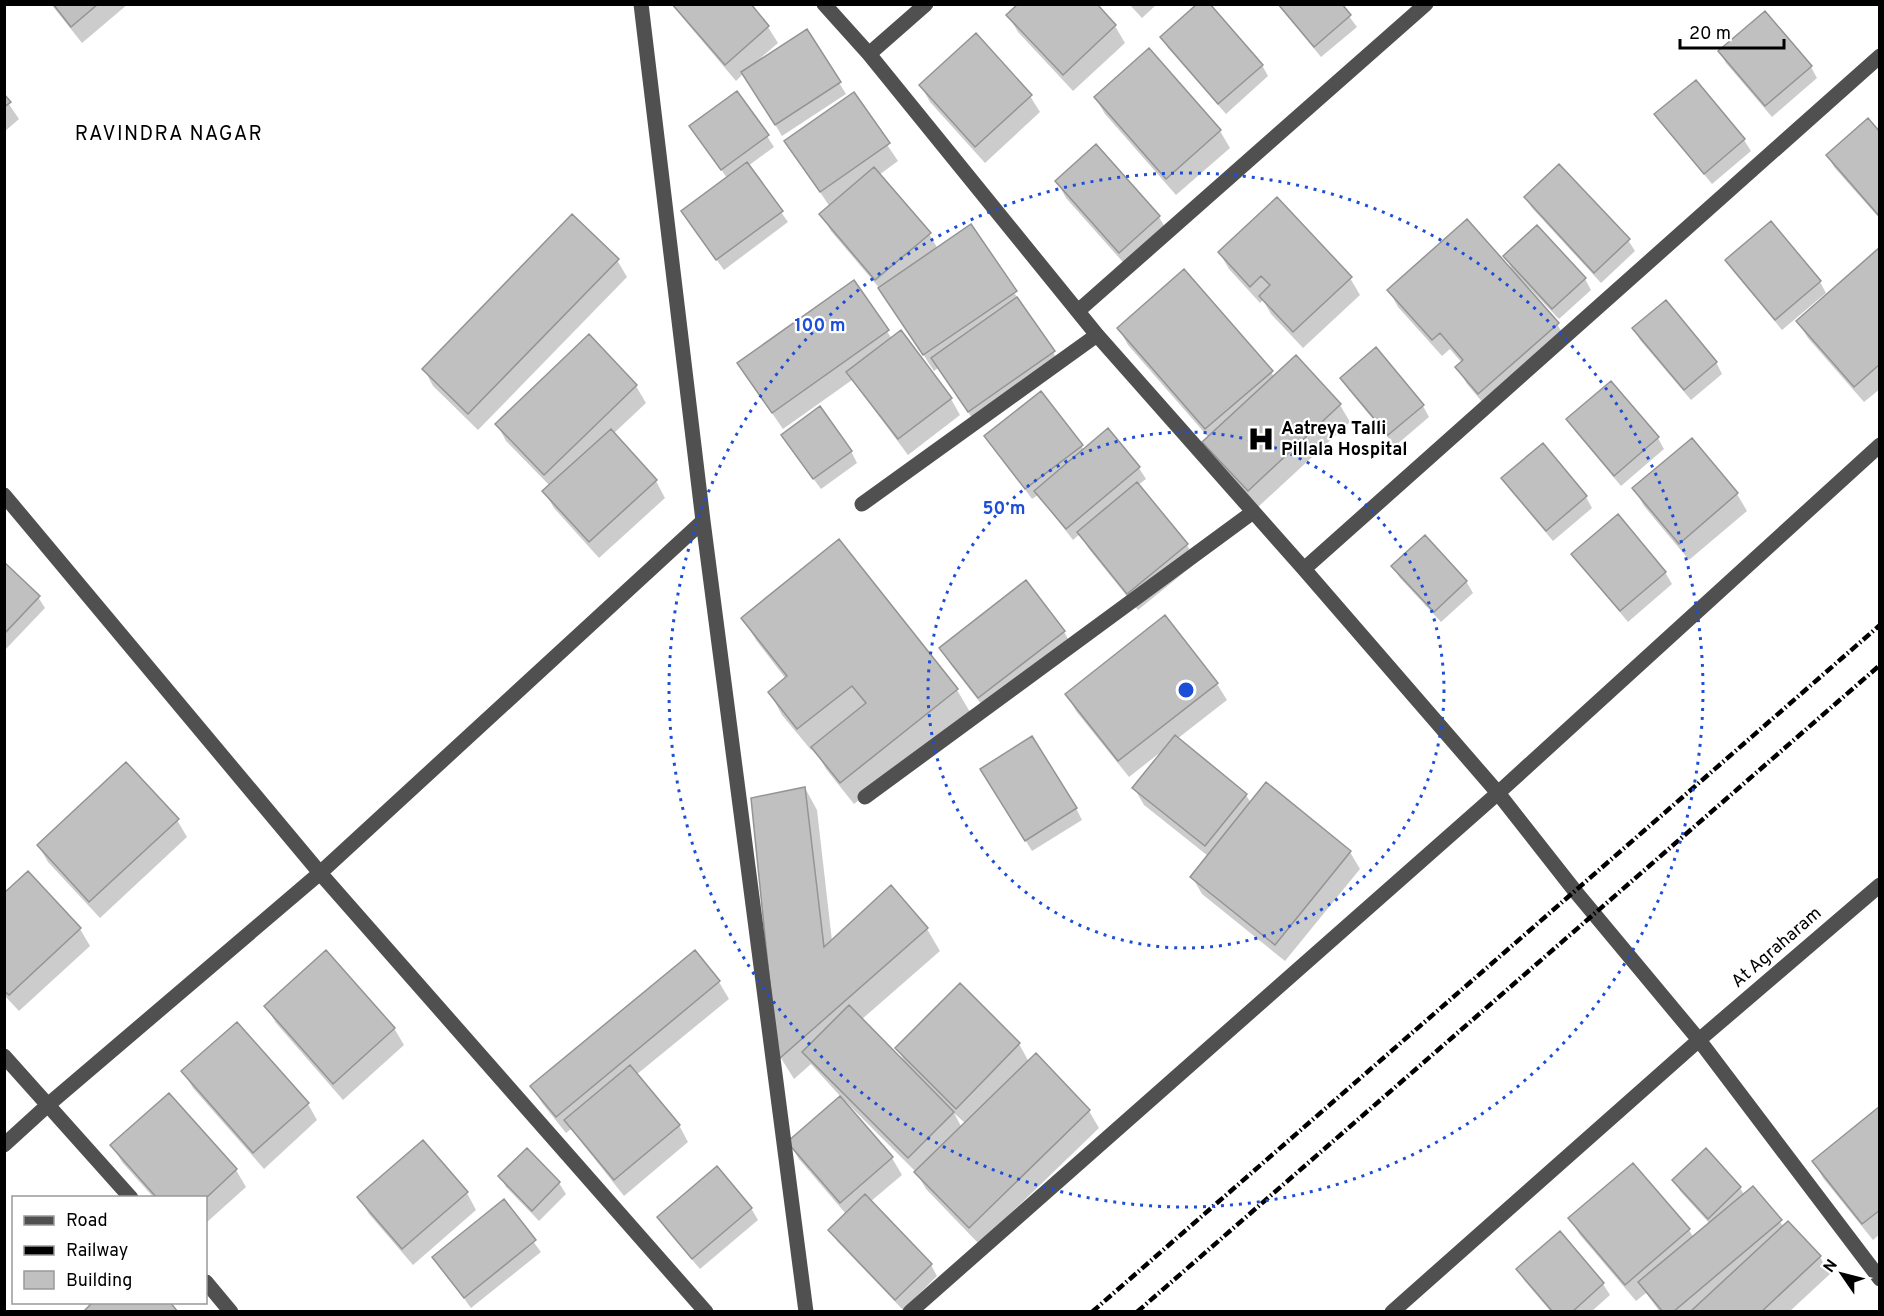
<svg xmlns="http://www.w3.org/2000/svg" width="1884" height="1316" font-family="Overpass,sans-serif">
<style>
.shadow{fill:#0003;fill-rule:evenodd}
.building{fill:#c0c0c0;stroke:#949494;stroke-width:1.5}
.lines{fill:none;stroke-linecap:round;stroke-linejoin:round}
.minor{stroke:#505050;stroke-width:15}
.rail{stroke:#000;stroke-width:4.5;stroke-dasharray:9 3 1.5 3;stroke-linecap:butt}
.ring{fill:none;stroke:#1d4ed8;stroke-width:3;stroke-dasharray:3 6}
.labels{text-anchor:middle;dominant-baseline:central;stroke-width:4.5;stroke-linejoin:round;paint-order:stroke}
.poi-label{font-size:18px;font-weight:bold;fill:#000;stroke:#fff;text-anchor:start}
.street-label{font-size:18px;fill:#000;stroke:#fff}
.neighbourhood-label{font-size:20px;letter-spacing:1.5px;fill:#000;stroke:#fff}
.centre{fill:#1d4ed8;stroke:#fff;stroke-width:3}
.ring-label{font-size:18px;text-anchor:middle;font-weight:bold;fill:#1d4ed8;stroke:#fff;stroke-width:4.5;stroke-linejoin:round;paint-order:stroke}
</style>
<rect width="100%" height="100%" fill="#fff"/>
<path class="shadow" d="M51 4H128L82 43Z
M671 4H749L768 27 778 43 757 61 807 31 846 94 782 136 744 73 736 81Z
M1129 4H1157L1142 18Z
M1277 4H1340L1357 27 1321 57Z
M1765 13 1811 67 1817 78 1772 117 1726 63 1720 52Z
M1008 15 1115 26 1125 43 1073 91 1018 32Z
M1162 37 1262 65 1268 76 1226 114 1168 48Z
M1148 51 1220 131 1230 148 1176 195 1105 114 1095 97Z
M1696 82 1744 140 1751 151 1712 184 1663 125 1656 114Z
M921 86 1030 96 1040 112 985 163 930 102Z
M853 94 898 161 879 175 929 234 938 249 971 226 1063 368 979 428 938 368 934 371 881 290 831 231 821 214 830 207 786 141Z
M4 97 19 119 4 132Z
M691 127 767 136 774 147 748 166 788 222 724 270 689 222 727 178Z
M1880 134V219L1834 167 1828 156Z
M1096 146 1159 217 1169 234 1129 269 1066 198 1057 181Z
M1525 197 1628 240 1635 251 1601 283 1532 208Z
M1537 227 1585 279 1591 290 1559 319 1513 271 1505 256Z
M1880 249V389L1864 402 1808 338 1798 322Z
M1219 252 1350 278 1360 295 1303 348 1271 314 1263 300 1260 303 1229 269Z
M617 260 627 277 478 430 433 386 424 369Z
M1727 260 1820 282 1826 293 1782 330 1733 271Z
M854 282 892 339 951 399 960 415 908 455 852 380 783 429 749 380Z
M1389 290 1557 324 1567 341 1489 410 1467 384 1457 367 1462 363 1450 349 1442 356 1398 307Z
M1119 329 1271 372 1274 377 1340 405 1350 422 1258 507 1214 459 1204 443 1209 438 1128 345Z
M1634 329 1716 362 1722 374 1691 400 1640 340Z
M589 336 636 386 646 403 613 434 656 481 665 498 599 558 554 508 544 491 550 486 506 441 497 424Z
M1342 378 1423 406 1429 417 1395 446 1348 389Z
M1568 420 1658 438 1664 449 1621 486 1575 431Z
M1108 430 1139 468 1146 479 1138 485 1187 545 1197 562 1138 610 1089 549 1080 534 1073 540 1038 495 1032 499 986 436 1081 446 1084 450Z
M789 446 851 451 857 463 821 489Z
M1503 479 1586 497 1592 508 1553 541 1510 490Z
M1634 489 1737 494 1747 511 1689 560 1644 506Z
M838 541 957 690 970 712 854 804 826 769 814 748 811 750 782 715 770 693 786 679 756 640 743 618Z
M1573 554 1665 572 1672 584 1628 622 1580 565Z
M4 564 38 597 45 608 4 651Z
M1393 567 1466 581 1473 593 1441 622 1400 578Z
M1026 582 1064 632 1074 649 989 714 951 665 941 648Z
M1217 684 1227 700 1177 739 1246 795 1251 803 1350 852 1360 869 1285 961 1202 894 1192 877 1208 856 1144 805 1134 788 1162 751 1129 777 1076 711 1067 694Z
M988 780 1076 808 1082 820 1032 851Z
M805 788 817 810 832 941 891 887 927 929 940 951 861 1020 906 1064 897 1048 960 985 1019 1044 1029 1062 1089 1111 1099 1128 979 1244 926 1189 916 1172 846 1102 844 1103 892 1158 902 1175 870 1202 931 1265 937 1276 903 1310 837 1241 830 1230 846 1214 799 1159 789 1142 841 1097 811 1064 794 1079 779 1055ZM954 1113 966 1124 962 1128Z
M177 820 187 837 100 918 48 862 38 845Z
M28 873 80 929 90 946 19 1011 4 995V895Z
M694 952 719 982 729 999 636 1075 679 1125 688 1142 624 1196 571 1129 566 1133 542 1103 532 1087Z
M266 1006 394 1028 404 1045 343 1100 276 1023Z
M183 1071 308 1104 317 1120 264 1169 193 1088Z
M169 1095 236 1170 246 1187 206 1223V1198H154L122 1162 112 1145Z
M1880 1108V1234L1873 1240 1823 1178 1814 1161Z
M527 1150 559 1183 566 1194 539 1221 506 1187 500 1176Z
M1706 1150 1740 1188 1745 1196 1753 1188 1784 1227 1820 1257 1830 1274 1789 1312H1660L1646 1293 1636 1301 1580 1235 1570 1219 1689 1230 1694 1238 1710 1224 1680 1191 1674 1180Z
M467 1193 476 1210 413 1265 369 1214 359 1198Z
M504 1202 541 1252 471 1308 434 1257Z
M751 1208 758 1220 700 1269 665 1228 659 1217Z
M1560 1233 1603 1284 1610 1295 1591 1312H1551L1524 1280 1518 1269Z"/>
<path class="building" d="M53 4H98L71 27Z
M672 4H751L769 26 725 65Z
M1018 4H1097L1116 25 1063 75 1006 15Z
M1197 4H1210L1263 65 1218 104 1160 37Z
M1278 4H1342L1351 15 1314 47Z
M1765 11 1812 66 1765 106 1718 51Z
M807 29 841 82 775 125 741 72Z
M976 33 1032 95 975 147 919 85Z
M1149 48 1221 130 1166 179 1094 97Z
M1696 80 1745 139 1704 174 1654 114Z
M737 91 769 135 721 170 689 126Z
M854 92 890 143 820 192 784 141Z
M4 94 11 102 4 107Z
M1868 118 1880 132V217L1826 155Z
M1096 144 1160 216 1119 253 1055 181Z
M747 162 783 211 716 260 681 211Z
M1559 164 1630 239 1594 273 1524 197Z
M874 167 931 233 875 280 819 214Z
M1277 197 1352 277 1293 332 1259 296 1270 285 1261 276 1250 287 1218 252Z
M572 214 619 259 468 414 422 369Z
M1467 219 1559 323 1478 394 1455 367 1463 360 1440 333 1432 340 1387 290Z
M1771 221 1821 281 1775 320 1725 260Z
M971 224 1017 291 923 355 878 288Z
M1537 225 1586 278 1552 309 1503 256Z
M1880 247V364L1854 387 1796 321Z
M1184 269 1273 371 1205 429 1117 328Z
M854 280 889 330 772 413 737 363Z
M1017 297 1055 351 968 412 931 358Z
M1666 300 1717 362 1684 390 1632 328Z
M901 330 952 398 898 439 846 372Z
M589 334 637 385 544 475 495 424Z
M1376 347 1424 405 1388 435 1340 378Z
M1296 355 1341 404 1248 491 1202 442Z
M1611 381 1659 437 1614 476 1566 419Z
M1041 391 1083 445 1025 489 984 436Z
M820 406 852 451 813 479 781 435Z
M1108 428 1140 467 1066 529 1034 491Z
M611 429 657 480 589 542 542 491Z
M1692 438 1738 493 1679 544 1632 488Z
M1543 443 1587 496 1546 531 1501 478Z
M1137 482 1188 544 1127 594 1077 532Z
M1618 514 1666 572 1620 611 1571 554Z
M1425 535 1467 581 1434 612 1391 566Z
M839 539 958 689 840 783 811 747 866 703 852 686 797 729 768 692 787 676 741 618Z
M4 562 40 596 4 634Z
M1026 580 1065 631 978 698 939 648Z
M1165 615 1218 683 1118 761 1065 694Z
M1175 735 1247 794 1205 846 1132 788Z
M1032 736 1077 808 1025 841 980 769Z
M126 762 179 819 89 902 37 845Z
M1266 782 1351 851 1275 945 1190 877Z
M805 787 824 947 891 885 928 928 780 1058 777 1055 751 798Z
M28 871 81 928 9 995 4 991V893Z
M326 950 395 1028 333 1084 264 1006Z
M695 950 720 981 556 1117 530 1086Z
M960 983 1020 1043 956 1109 895 1048Z
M849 1005 954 1112 908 1158 802 1052Z
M237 1022 309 1103 253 1153 181 1071Z
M1036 1053 1090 1110 969 1228 914 1172Z
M630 1065 680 1125 614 1180 564 1120Z
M169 1093 237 1169 206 1198H157L110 1145Z
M840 1096 893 1157 840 1203 787 1142Z
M1880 1106V1210L1862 1224 1812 1161Z
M423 1140 468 1192 402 1249 357 1197Z
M527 1148 560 1182 532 1211 498 1176Z
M1706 1148 1741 1187 1708 1219 1672 1180Z
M1633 1163 1690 1229 1625 1285 1568 1218Z
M717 1166 752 1208 692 1259 657 1217Z
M1753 1186 1782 1220 1673 1312H1663L1638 1282Z
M865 1194 932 1264 895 1300 828 1230Z
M504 1199 536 1240 464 1298 432 1257Z
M1788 1221 1821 1256 1761 1312H1690Z
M1560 1231 1604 1283 1572 1312H1553L1516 1269Z
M93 1302H170L178 1312H83Z"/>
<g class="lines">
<path class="minor" d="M641 4 703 521 806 1312
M824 4 869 54 1097 335 1304 569 1498 793 1575 891 1699 1040 1880 1279
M869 54 926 4
M1078 311 1426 4
M4 495 320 873 706 1312
M862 504 1097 335
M1304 569 1880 56
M865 797 1253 512
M4 1056 131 1198
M4 1145 49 1104 320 873 703 521
M206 1282 231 1312
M910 1312 1498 793 1880 445
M1392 1312 1699 1040 1880 885"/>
<path class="rail" d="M1092 1312 1880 625
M1137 1312 1880 665"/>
</g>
<g class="ring">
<circle cx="1186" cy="690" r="258"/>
<circle cx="1186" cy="690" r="517"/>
</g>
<defs>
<symbol id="hospital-bare" viewBox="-9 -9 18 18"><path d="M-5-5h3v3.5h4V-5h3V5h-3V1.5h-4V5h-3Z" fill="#000" stroke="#fff" stroke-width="2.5" paint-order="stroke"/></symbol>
</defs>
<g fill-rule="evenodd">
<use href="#hospital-bare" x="1242" y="420" width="38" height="38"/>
</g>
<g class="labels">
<g class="poi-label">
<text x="1281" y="429">Aatreya Talli<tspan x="1281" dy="21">Pillala Hospital</tspan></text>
</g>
<g class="street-label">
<text transform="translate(1777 948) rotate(-41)">At Agraharam</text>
</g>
<g class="neighbourhood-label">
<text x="169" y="135">RAVINDRA NAGAR</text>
</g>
</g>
<circle cx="1186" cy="690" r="9" class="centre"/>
<g class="ring-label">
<text x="820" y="331">100 m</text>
<text x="1004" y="514">50 m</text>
</g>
<rect width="1884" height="1316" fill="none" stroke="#000000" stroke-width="12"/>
<rect x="12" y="1196" width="195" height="108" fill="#ffffff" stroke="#999999" stroke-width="1.5"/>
<rect x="24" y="1216" width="30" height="9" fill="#505050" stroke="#999999" stroke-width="1.5"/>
<text x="66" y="1226" font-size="18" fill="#000000">Road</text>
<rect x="24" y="1246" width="30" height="9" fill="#000000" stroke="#999999" stroke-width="1.5"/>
<text x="66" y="1256" font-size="18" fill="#000000">Railway</text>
<rect x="24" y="1271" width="30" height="18" fill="#c0c0c0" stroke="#999999" stroke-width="1.5"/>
<text x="66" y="1286" font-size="18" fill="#000000">Building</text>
<g transform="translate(1842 1274) rotate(305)" stroke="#ffffff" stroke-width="4.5" paint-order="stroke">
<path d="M0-4.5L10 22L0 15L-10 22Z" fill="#000000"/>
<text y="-9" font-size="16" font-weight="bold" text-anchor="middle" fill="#000000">N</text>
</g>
<path d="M1680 39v9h104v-9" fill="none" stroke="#000000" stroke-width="3"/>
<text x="1689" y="39" font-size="18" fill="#000000" stroke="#ffffff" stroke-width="4.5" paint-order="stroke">20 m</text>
</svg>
